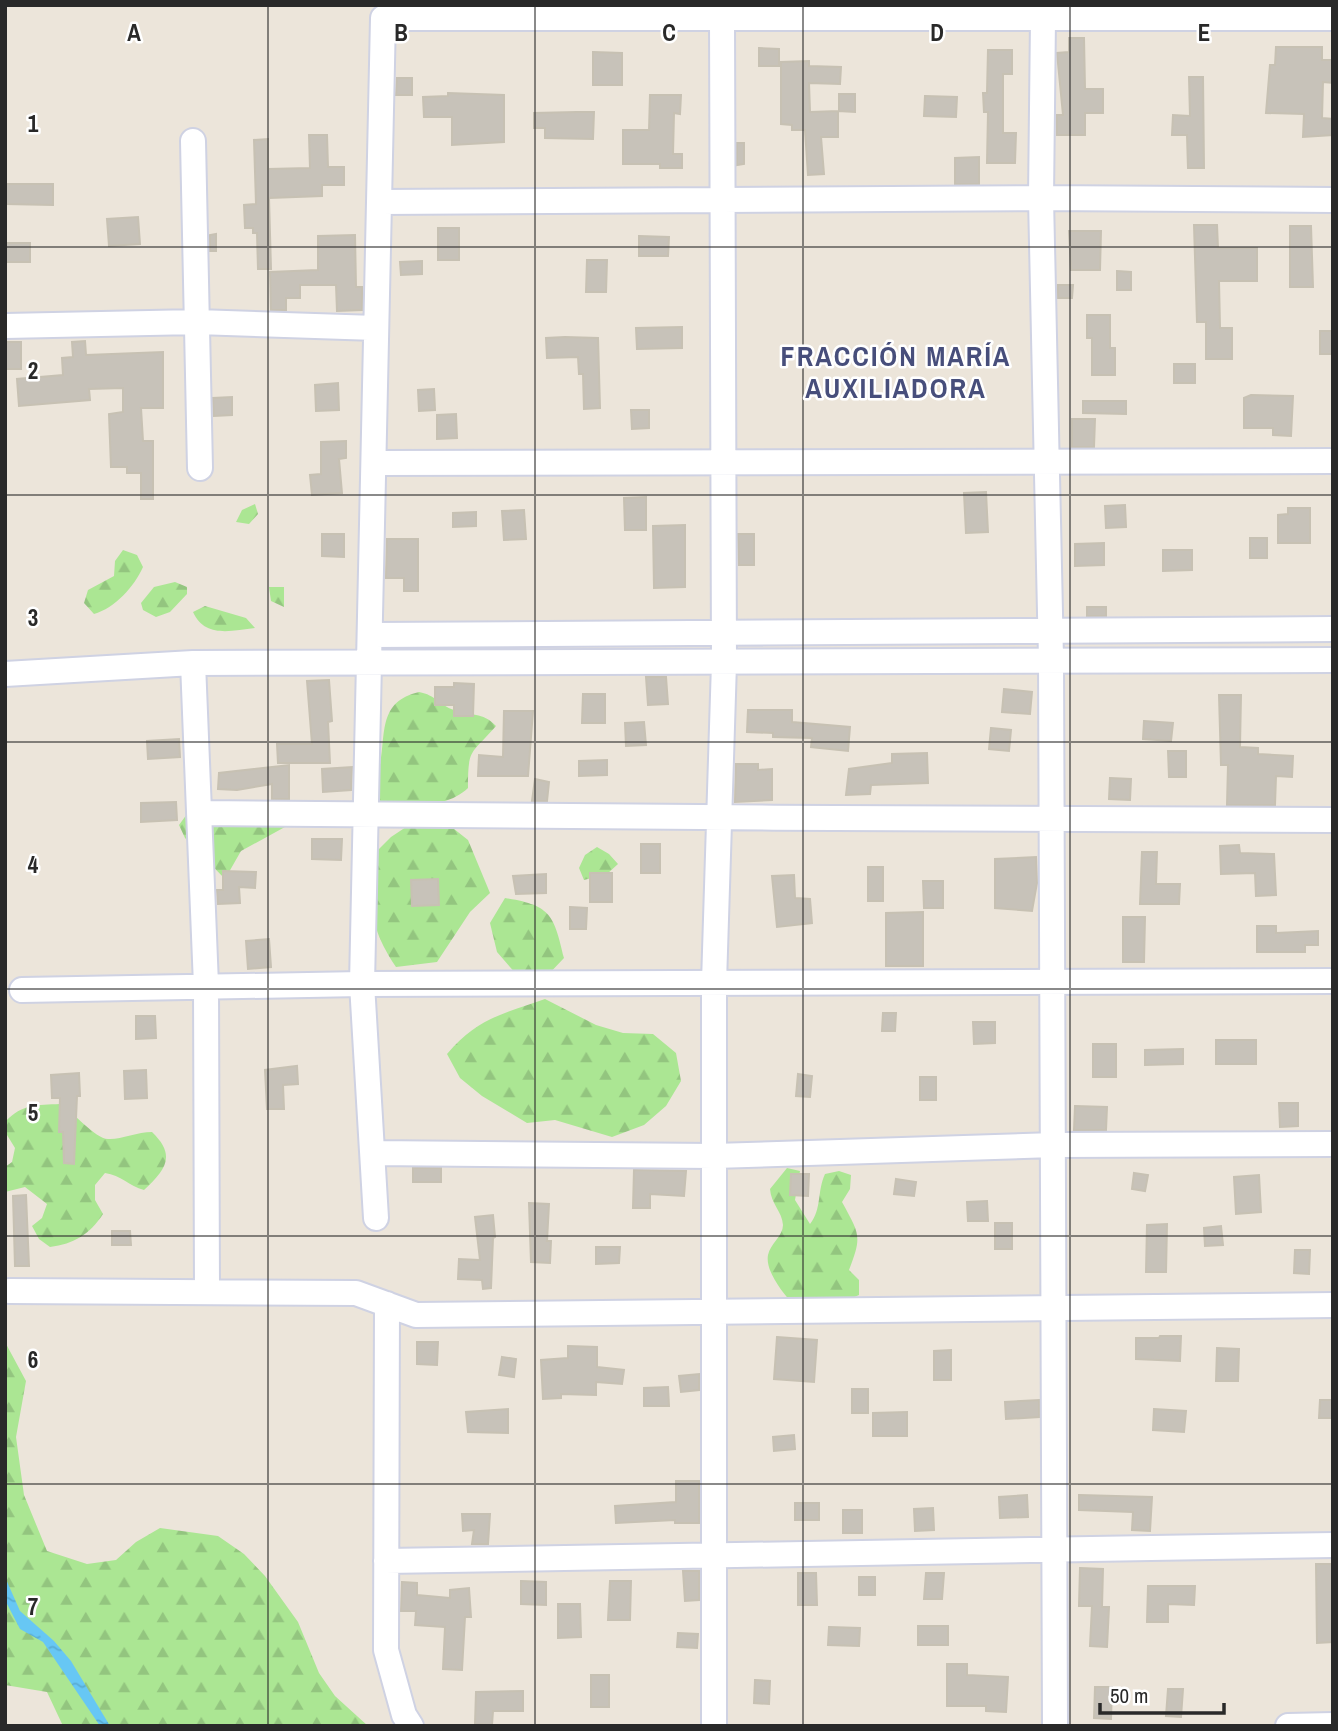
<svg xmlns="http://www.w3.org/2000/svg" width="1338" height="1731" font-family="'Archivo Narrow',sans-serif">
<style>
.forest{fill:url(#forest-firs)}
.water{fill:url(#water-ripples)}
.building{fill:#c7c2b9;stroke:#c7c1b3;stroke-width:2}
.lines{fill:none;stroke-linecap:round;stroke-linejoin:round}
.minor-casing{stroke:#cfd2e3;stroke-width:28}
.minor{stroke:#fff;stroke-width:24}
.grid{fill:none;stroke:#292929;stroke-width:2;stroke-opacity:0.55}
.labels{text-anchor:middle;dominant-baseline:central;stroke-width:5;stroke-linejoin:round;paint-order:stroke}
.district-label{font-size:28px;font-weight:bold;letter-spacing:2px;fill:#474e7b;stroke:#fff}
.grid-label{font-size:23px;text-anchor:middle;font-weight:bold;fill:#292929;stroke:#fff;stroke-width:5;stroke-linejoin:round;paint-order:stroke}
</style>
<defs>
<pattern id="forest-firs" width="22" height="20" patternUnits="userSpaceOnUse" patternTransform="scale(1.75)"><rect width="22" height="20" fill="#abe693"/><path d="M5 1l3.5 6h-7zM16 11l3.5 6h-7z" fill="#93c57f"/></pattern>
<pattern id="water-ripples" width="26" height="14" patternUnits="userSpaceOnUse" patternTransform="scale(1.75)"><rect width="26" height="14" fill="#67c7f4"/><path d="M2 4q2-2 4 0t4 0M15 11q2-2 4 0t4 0" fill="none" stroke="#59abd1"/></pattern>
</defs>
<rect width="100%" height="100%" fill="#ece5da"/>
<path class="forest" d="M255 504 258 514 249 524 236 522 242 510Z
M123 550 137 555 143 567C134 587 115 608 94 614L84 603 88 590 114 576 115 561Z
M175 582 187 587V594L170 612 156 617 143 610 141 603 154 587Z
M269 587H284V607L271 601Z
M205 606 246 618 255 628C230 631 205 638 193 612Z
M419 692C436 695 439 705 454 710 471 717 482 711 496 726 471 755 468 747 468 788 443 812 400 804 369 802 372 792 377 781 379 770 387 736 376 702 419 692Z
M187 814 294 822 241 851 225 879 185 838 179 825Z
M415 821H444L468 840 490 893 470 912 437 962 396 967C367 923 371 906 373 855L391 837Z
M597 847 609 854 618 864 607 874 584 880 579 868 585 855Z
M505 898C551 905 554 915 564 958L545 978 517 975 497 952 490 923Z
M545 999 596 1025 623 1033 653 1034 676 1053 681 1081 666 1106 644 1125 612 1137 555 1120 527 1123 482 1096 460 1078 447 1054C478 1018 502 1014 545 999Z
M60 1104C73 1111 95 1139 108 1139 120 1140 137 1132 152 1132 177 1156 165 1170 144 1190 129 1186 121 1175 105 1173L95 1185V1200L103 1214C90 1234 74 1244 50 1247L39 1239 32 1226 42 1218 47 1204 25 1187 5 1192V1167L12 1162 15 1148 7 1135 6 1121C22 1104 37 1105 60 1104Z
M787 1168 800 1171 795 1200 810 1224C822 1209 817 1191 825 1174L839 1171 851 1175 850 1189 842 1202C860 1235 862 1236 849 1270L859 1280V1295L832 1307 793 1304C783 1293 765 1271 768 1255 770 1244 783 1236 783 1225 782 1211 771 1204 770 1189Z
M5 1342 26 1381 16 1437 24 1495 47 1551 87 1564 116 1560 136 1542 160 1528 218 1536 244 1554 265 1576 298 1622 319 1673 335 1696 368 1726H63L47 1692 5 1685Z"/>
<path class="water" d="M5 1577 20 1611 54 1641 71 1661 110 1726H100L43 1642 20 1629 5 1600Z"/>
<path class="building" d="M1069 38H1084L1085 89H1103V113H1085V135H1057V115H1063L1057 53 1069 52Z
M1276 47H1322V60H1333V83L1323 82 1322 118 1333 119V135L1303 137 1304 114 1266 113 1270 65H1275Z
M759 48 779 49V66H759Z
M988 50H1012V74H1003V133H1016L1015 163H987L988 112H984L983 93H987Z
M593 52 622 53V85H593Z
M809 61V66L841 67 840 84 809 83 810 112 838 111V137H821L824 174 808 175 805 130H792V125L781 124V62Z
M1189 77H1203L1204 168H1188L1187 135H1172L1173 115 1190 116Z
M397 78H412V95H396Z
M448 93 504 95V142L452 145V117H424L423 97 448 96Z
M839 94H855V112L839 111Z
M650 95H681L680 114 674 113 673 154H682V168H660V164H623V130H649Z
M925 96 957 97 956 117 924 116Z
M577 112H594L593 139 545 138V128H534V113Z
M309 135H327L328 167H344V185H322V196L269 198 271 269H258L257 233H253V228H245L244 205 256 204 254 140 268 139V169L310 168Z
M737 143H744V164L737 165Z
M979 157V184H955V158Z
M6 184H53V205L6 204Z
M138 217 140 244 109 246 107 219Z
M1194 225H1217L1218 248H1257V281H1219L1220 328H1232V359H1206V322H1197Z
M1290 226H1311L1313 287H1290Z
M438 228H459V260H438Z
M1069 231H1101L1100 270H1071Z
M216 234V251H210V235Z
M355 235 356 287H362V310L337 311 336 285H300V298H286V310H271L270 272 318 270V236Z
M639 236 669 237 668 256H639Z
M5 243H30V262H5Z
M587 260H607L606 292H586Z
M422 261V274L401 275 400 262Z
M1117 271 1131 272V290H1117Z
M1058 285H1073L1072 298H1058Z
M1087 315H1110V348H1115V375H1092V338H1087Z
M682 327V348L637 349 636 328Z
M1320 331H1333V354H1320Z
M565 337 598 338 600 408 584 409 583 374H579L578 357 547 358 546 338Z
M85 341 86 355 163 352V408H141L143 441H153V499H141V473H127V467H111L109 414 123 412V388L89 389 90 400 19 406 17 379 63 375 62 358 73 357 72 342Z
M5 342H21V369H5Z
M1174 364H1195V383H1174Z
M338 383 339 410 316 411 315 385Z
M434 389 435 410 419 411 418 390Z
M1251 395 1293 396 1291 436 1273 435V428H1244V398Z
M232 397V415L214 416 213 398Z
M1083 401H1126V414L1083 413Z
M631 410H649V428L632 429Z
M456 414 457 438 437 439V415Z
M1072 419H1095L1094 447H1072Z
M346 441V458L339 459 342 493 312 495 310 475 321 474V442Z
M986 492 988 532 966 533 964 493Z
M646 497V530H625L624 498Z
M1125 505 1126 527 1106 528 1105 506Z
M1288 508H1310V543H1278V515L1288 514Z
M524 510 526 539 504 540 502 511Z
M476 512V526L453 527V513Z
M685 525V587L654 588 653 526Z
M322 534H344V557L322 556Z
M738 534H754V565H739Z
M1250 538H1267V558H1250Z
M387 539H418V591H404V578H386Z
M1104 543V565L1075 566V544Z
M1163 550H1192V570L1163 571Z
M1087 607H1106V616H1087Z
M646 677H666L668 704 648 705Z
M329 680 332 721 328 722 330 763H278L277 744H312L307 681Z
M454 683 474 684 473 716H454V705H435V687H454Z
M1004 689 1032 692 1030 714 1002 712Z
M583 694H605V723H582Z
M1219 695H1241L1240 747 1258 748V754L1293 756 1292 777 1276 776 1275 805H1227L1228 765H1221Z
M748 710H792V722L850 727 848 751 811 747 812 738 773 737V733L747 732Z
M504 711H533L528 776H478L479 755 503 757Z
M1144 721 1173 723 1171 741 1143 739Z
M644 722 646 745 626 746 625 723Z
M991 728 1011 730 1009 751 989 749Z
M179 739 180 757 148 759 147 741Z
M1168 751H1186V777H1169Z
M927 753 928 783 871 785 870 794 846 795 849 769 892 763V754Z
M607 760V775L579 776V761Z
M736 764H758V770L772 769V800L735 802Z
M289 765V799H272V784L237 790 218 789 219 773Z
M352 767 351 790 323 792 322 769Z
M1110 778 1131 779 1130 800 1109 799Z
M535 779 549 782 547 801H532Z
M176 802 177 820 141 822V803Z
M312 839H342L341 860 312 859Z
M641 844H660V873H641Z
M1239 845 1240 853 1274 854 1276 895 1256 896 1255 873 1221 874 1220 846Z
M1142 852H1157L1156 884H1180L1179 904H1140Z
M1036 857 1037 883 1032 911 995 908V859Z
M868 867H883V901H868Z
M223 871 256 872 255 888 239 887 240 903 218 904 217 890H223Z
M590 873H612V902H590Z
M546 874V893L516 894 513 876Z
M794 875 795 898 810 899 812 923 777 927 772 876Z
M438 879 439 905 412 906 411 880Z
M923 881H943V908H924Z
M570 907 587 908 586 929H570Z
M923 912V966H886V913Z
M1123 917H1145L1144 962H1123Z
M1257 926H1276V933L1318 931V945H1305V952H1257Z
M269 939 271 967 248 969 246 941Z
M883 1013H896L895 1031H882Z
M136 1016H155L156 1038 136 1039Z
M973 1022H995V1043L974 1044Z
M1216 1040H1256V1064H1216Z
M1093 1044H1116V1077H1093Z
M1183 1049V1064L1145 1065V1050Z
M297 1066 298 1084 283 1085 284 1109H267L265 1070Z
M146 1070 147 1098 125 1099 124 1071Z
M79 1073 80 1096H77L74 1164 64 1163 63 1132H59L60 1098H52L51 1075Z
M798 1074 812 1076 810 1097 796 1096Z
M920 1077H936V1100H920Z
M1279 1103H1298V1126L1280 1127Z
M1075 1106 1107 1107 1106 1130H1074Z
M413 1168H441V1182H413Z
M634 1170 686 1171 684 1196 650 1194V1208H633Z
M1134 1173 1148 1175 1145 1191 1132 1189Z
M791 1174H809L808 1196 790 1195Z
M1259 1175 1261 1212 1236 1214 1234 1177Z
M896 1179 916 1182 914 1196 894 1194Z
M26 1195 29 1266H15L13 1196Z
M987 1201 988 1221H968L967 1202Z
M529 1203 549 1204 547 1241H551L550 1263 531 1262Z
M493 1215 495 1237 493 1238 491 1288 483 1289 482 1280 458 1279 459 1259 480 1260 475 1217Z
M995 1223H1012V1249H995Z
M1167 1224 1166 1272H1146L1147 1225Z
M1221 1226 1223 1245 1205 1246 1204 1228Z
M112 1231H130L131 1245H112Z
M596 1247H620L619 1263 596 1264Z
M1295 1250H1310L1309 1274 1294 1273Z
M1160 1336H1181L1180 1361 1136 1359V1338H1159Z
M777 1337 817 1340 814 1382 774 1379Z
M417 1342H438L437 1365 417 1364Z
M568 1346 597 1347V1367L624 1370 622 1384 596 1382V1395L561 1394V1398L543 1399 541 1360 568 1358Z
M1217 1348 1239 1349 1238 1381H1216Z
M951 1350V1380H934V1351Z
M502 1357 516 1359 514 1377 499 1375Z
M699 1374V1390L681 1392 679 1376Z
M668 1387 669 1406H644V1388Z
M852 1389H868V1413H852Z
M1039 1400V1417L1006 1419 1005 1402Z
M1320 1400H1333V1418H1319Z
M508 1409V1433L468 1432 466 1412Z
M1154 1409 1186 1411 1184 1432 1153 1430Z
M907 1412V1436H873V1413Z
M794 1435 795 1449 774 1451 773 1437Z
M676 1481H699V1523H675V1520L616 1523 615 1506 676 1502Z
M1027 1495 1028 1517 1000 1518 999 1497Z
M1079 1495 1152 1497 1150 1531 1132 1530 1133 1512 1079 1510Z
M795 1503H819V1520H795Z
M933 1508 934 1530 915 1531 914 1509Z
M843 1510H862V1533H843Z
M462 1514H490L488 1544H472L474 1530 463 1531Z
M1316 1564H1333V1642L1317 1643Z
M1080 1568 1103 1569 1102 1607H1109L1107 1647 1090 1646 1092 1606H1079Z
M683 1571H699V1600L685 1601Z
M798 1573H816L817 1605H798Z
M926 1573H944L942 1599H924Z
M859 1577H875V1595H859Z
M521 1581 546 1582V1605L521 1604Z
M610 1581H631L630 1620H608Z
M402 1582 417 1583V1595L450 1598V1590L469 1588 471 1617H465L462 1670 443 1669 445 1627 415 1625 416 1611H401Z
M1148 1586H1195L1194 1605 1168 1604V1622H1147Z
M558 1604H580L581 1637 558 1638Z
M918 1626H948V1645H918Z
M829 1627 860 1628 859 1646 828 1645Z
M678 1633 698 1634 697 1648 677 1647Z
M947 1664H967V1675L1008 1677 1006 1712 986 1711V1706H947Z
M591 1675H609V1707H591Z
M755 1680 770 1681 769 1704 754 1703Z
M1095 1687H1112L1111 1719 1094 1718Z
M1168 1689H1183L1181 1717 1166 1716Z
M523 1691V1711H493L492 1725 475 1724 476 1692Z"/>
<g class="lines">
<defs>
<path id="minor" d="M1043 18 1041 198 1051 659 1055 1726
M193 141 200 468
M380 202 1041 198 1333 200
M5 326 197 322 376 328
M374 463 1333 461
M371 635 1333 629
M193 663 206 985 207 1292
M5 674 193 663 1333 660
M200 813C578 815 955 821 1333 820
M22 990 362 984 1333 981
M373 1153 714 1156 1054 1145 1333 1144
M376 1218 362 984 383 18H1333
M9 1291 356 1293 416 1315 1333 1305
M387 1304 386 1650 404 1715 411 1726
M386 1561 1333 1545
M714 1726V983L724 663 722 18
M1288 1726 1333 1725"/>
</defs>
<use href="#minor" class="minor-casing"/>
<use href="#minor" class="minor"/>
</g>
<path class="grid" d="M268 5V1726M535 5V1726M803 5V1726M1070 5V1726M5 247H1333M5 495H1333M5 742H1333M5 989H1333M5 1236H1333M5 1484H1333"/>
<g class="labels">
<g class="district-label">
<text x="896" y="356">FRACCIÓN MARÍA<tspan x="896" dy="32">AUXILIADORA</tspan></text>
</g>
</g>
<g class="grid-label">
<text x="134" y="41">A</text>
<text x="401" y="41">B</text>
<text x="669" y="41">C</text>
<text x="937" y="41">D</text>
<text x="1204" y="41">E</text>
<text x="33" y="132">1</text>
<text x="33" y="379">2</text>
<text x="33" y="626">3</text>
<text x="33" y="873">4</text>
<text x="33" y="1121">5</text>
<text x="33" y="1368">6</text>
<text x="33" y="1615">7</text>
</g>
<rect width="1338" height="1731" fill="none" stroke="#292929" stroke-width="14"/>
<path d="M1100 1703v10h124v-10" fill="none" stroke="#292929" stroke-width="3.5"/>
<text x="1110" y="1703" font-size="21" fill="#292929" stroke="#ffffff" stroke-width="5" paint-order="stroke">50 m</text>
</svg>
